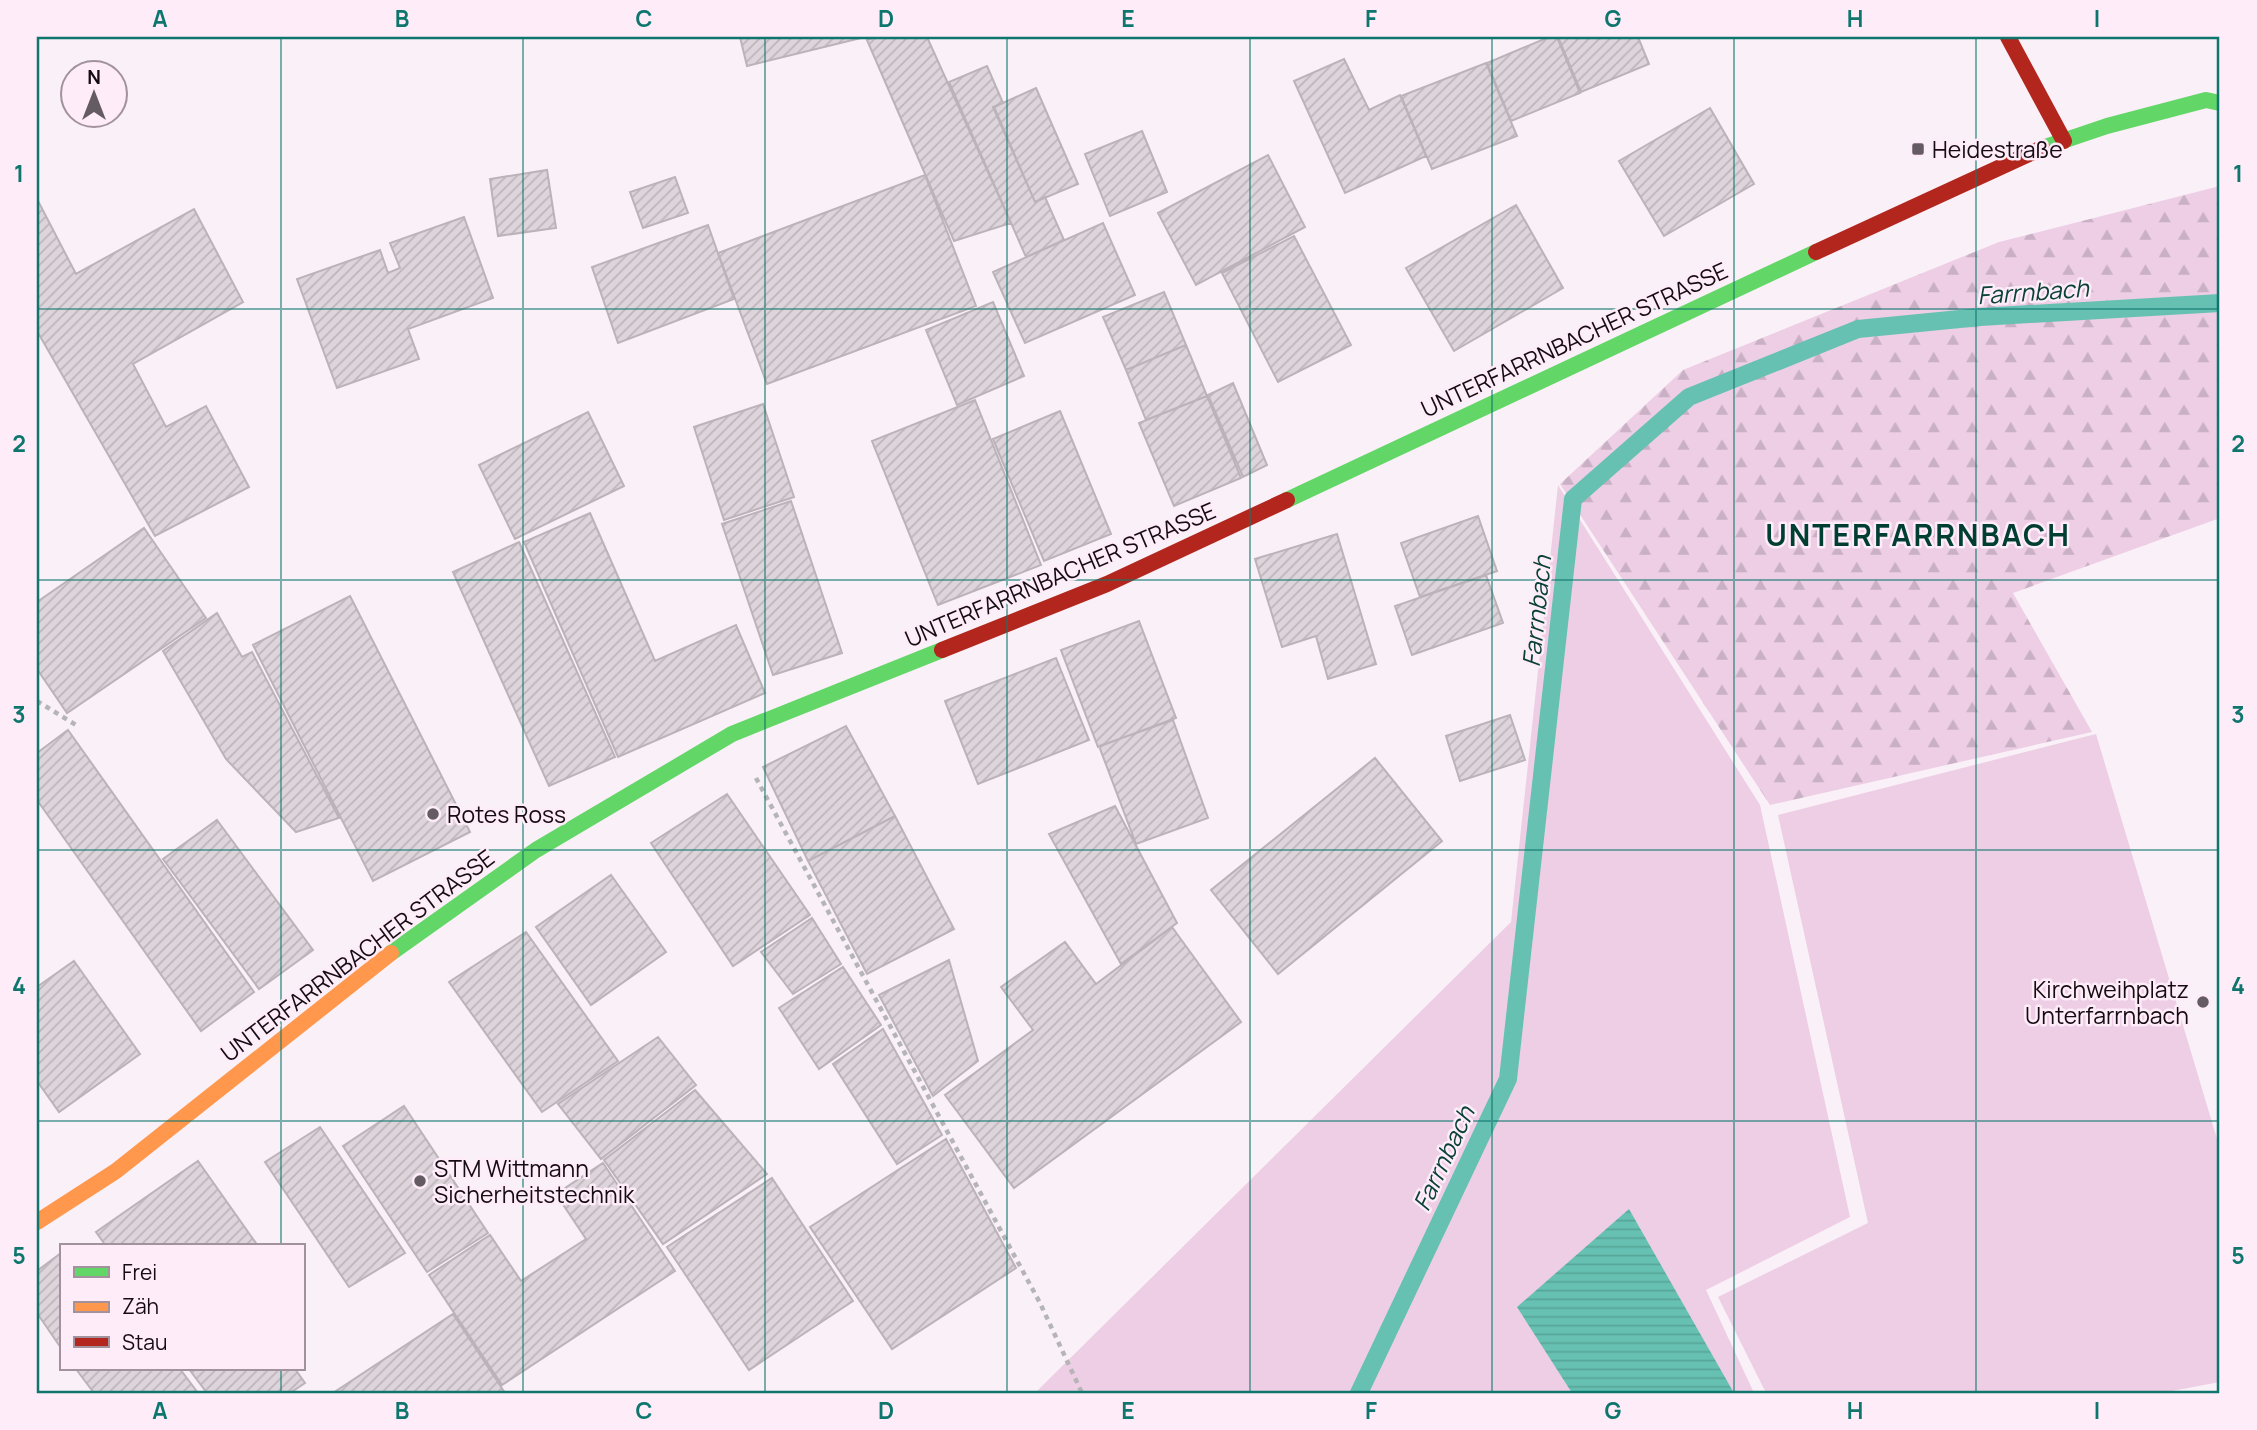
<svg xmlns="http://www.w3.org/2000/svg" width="2257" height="1430" font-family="Manrope,sans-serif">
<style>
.green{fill:#edcee5}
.forest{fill:url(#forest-firs)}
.water{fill:url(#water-rules)}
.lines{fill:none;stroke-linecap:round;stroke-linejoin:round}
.stream{stroke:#66c1b3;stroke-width:18}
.building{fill:url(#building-hatch);stroke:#bcb2b9;stroke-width:2}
.path{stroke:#b5b4b6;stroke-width:4.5;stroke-dasharray:5 5;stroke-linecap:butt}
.fast{stroke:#63d668;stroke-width:16}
.slow{stroke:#ff974d;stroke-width:16}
.jam{stroke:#b3261e;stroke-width:16}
.grid{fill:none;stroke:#0f766e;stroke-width:2;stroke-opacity:0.55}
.poi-dot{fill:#655c63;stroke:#feecf9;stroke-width:2.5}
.labels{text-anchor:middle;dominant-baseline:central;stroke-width:5;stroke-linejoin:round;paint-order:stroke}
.poi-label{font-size:23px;fill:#150c13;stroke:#feecf9;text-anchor:start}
.street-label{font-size:23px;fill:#150c13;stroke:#feecf9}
.water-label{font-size:24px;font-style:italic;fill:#094137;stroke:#feecf9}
.district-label{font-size:30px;font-weight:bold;letter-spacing:2px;fill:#003d33;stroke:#feecf9}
.neatline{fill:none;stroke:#0f766e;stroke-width:2.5}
.grid-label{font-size:23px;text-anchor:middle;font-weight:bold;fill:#0f766e}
</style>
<defs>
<pattern id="forest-firs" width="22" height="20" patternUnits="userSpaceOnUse" patternTransform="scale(1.75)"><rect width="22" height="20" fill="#edcee5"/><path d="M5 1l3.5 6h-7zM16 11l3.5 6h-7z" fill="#cab0c4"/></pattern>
<pattern id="water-rules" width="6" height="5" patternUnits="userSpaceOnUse" patternTransform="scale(1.75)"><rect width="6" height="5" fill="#66c1b3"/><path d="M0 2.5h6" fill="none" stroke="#58a599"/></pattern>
<pattern id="building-hatch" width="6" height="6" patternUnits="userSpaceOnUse" patternTransform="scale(1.75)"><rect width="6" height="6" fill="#ded4db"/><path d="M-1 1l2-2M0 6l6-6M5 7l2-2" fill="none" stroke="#beb5bb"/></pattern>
</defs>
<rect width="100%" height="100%" fill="#faf0f7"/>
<path class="green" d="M1558 485 1760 805 1850 1217 1706 1290 1754 1393H1035L1511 922Z
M2096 734 2220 1149V1382L2161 1393H1766L1718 1297 1868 1223 1778 815Z"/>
<path class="forest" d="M2220 186V518L2013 593 2092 732 1770 805 1560 484 1683 370 1999 242Z"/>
<path class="water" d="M1629 1209 1734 1393H1572L1517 1307Z"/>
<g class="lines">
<path class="stream" d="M1359 1393 1508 1079 1573 499 1689 397 1858 329 1980 317 2220 303"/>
</g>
<path class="building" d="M740 37H865L747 66Z
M876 37H927L1011 223 954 241 867 40Z
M1549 37H1557L1580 93 1511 121 1487 63Z
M1558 37H1638L1649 64 1581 92Z
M1344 59 1369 110 1400 95 1426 156 1345 193 1294 81Z
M1486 63 1517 136 1432 169 1401 96Z
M987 66 1003 103 993 107 1035 202 1045 197 1064 240 1026 257 949 82Z
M1036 88 1078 184 1035 202 994 107Z
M1710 108 1754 184 1664 236 1619 161Z
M1142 131 1167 192 1110 216 1085 154Z
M1268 155 1305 227 1196 285 1158 213Z
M547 170 556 228 498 236 490 179Z
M925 175 976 306 767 384 718 253Z
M675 177 688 213 643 228 630 192Z
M37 199 76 274 194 209 243 302 133 364 166 427 206 406 249 487 155 536 37 331Z
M1516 205 1563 288 1454 351 1406 268Z
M464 217 493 298 408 329 419 359 337 388 297 279 380 250 388 273 400 268 390 243Z
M1103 223 1135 295 1025 343 993 272Z
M708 225 734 299 618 343 592 267Z
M1294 236 1351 345 1278 382 1222 273Z
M1164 292 1186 345 1126 370 1103 317Z
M993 302 1024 376 957 405 926 330Z
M1186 345 1207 396 1146 420 1126 370Z
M1233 383 1267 465 1243 477 1208 395Z
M1207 396 1241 478 1174 506 1139 423Z
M975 400 1041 565 938 605 872 441Z
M763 404 794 497 724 520 694 427Z
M1060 411 1111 534 1044 561 993 439Z
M588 412 624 486 515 539 479 465Z
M791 501 842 653 773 675 722 524Z
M590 513 655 661 736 625 765 693 618 757 524 542Z
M1478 516 1497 571 1420 597 1401 543Z
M144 528 206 618 67 713 37 669V602Z
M1337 534 1376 664 1328 679 1316 636 1282 647 1255 559Z
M519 542 615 757 549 786 453 572Z
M1486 575 1503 623 1412 655 1395 606Z
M350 596 470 832 373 881 253 645Z
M217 613 242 657 252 652 339 818 296 832 226 759 163 651Z
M1139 621 1176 718 1098 747 1061 650Z
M1056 658 1089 740 978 784 945 701Z
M1510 715 1525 760 1460 781 1446 736Z
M1173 720 1208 818 1136 844 1099 746Z
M846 726 895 816 808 861 763 767Z
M68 730 254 992 201 1031 37 800V753Z
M1375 758 1442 841 1278 974 1211 890Z
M727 794 810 915 733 966 651 843Z
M1115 806 1177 923 1121 964 1049 834Z
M895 816 954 929 867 974 808 861Z
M217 820 313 950 259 989 163 859Z
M611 875 666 952 591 1005 536 927Z
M812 918 841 964 793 994 761 952Z
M1172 927 1241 1022 1014 1188 945 1095 1033 1030 1001 987 1065 942 1096 984Z
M526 932 618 1061 542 1112 449 982Z
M949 960 978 1061 933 1096 879 995Z
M74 961 140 1054 59 1112 37 1081V987Z
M843 967 881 1025 819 1069 779 1008Z
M883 1029 942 1135 897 1164 833 1064Z
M658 1037 696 1085 601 1159 558 1104Z
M695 1090 767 1174 663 1244 604 1160Z
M404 1106 488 1233 427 1272 343 1146Z
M320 1127 405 1253 349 1287 265 1162Z
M946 1139 1016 1268 892 1349 810 1227Z
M198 1161 258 1246H106L96 1232Z
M603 1163 675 1271 502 1385 429 1275 490 1235 521 1281 586 1239 556 1194Z
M772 1178 853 1301 749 1370 667 1247Z
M61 1253V1348L37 1313V1271Z
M453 1314 505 1393H333Z
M76 1369H180L198 1393H94Z
M189 1369H295L305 1383 290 1393H207Z"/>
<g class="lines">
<path class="path" d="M37 701 76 725
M756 778 1040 1303 1082 1393"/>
<path class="fast" d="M2042 148 2107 126 2206 100 2220 103
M1287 500 1816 252
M391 953 536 850 732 734 942 650"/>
<path class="slow" d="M37 1222 116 1171 391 953"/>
<path class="jam" d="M2008 37 2064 141
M1816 252 2042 148
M942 650 1107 584 1287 500"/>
</g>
<path class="grid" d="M281 37V1246M523 37V1393M765 37V1393M1007 37V1393M1250 37V1393M1492 37V1393M1734 37V1393M1976 37V1393M37 309H2220M37 580H2220M37 850H2220M37 1121H2220M281 1369V1393"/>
<g class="poi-dot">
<rect x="1911" y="142" width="14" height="14" rx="3.5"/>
<circle cx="433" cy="814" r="7"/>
<circle cx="2203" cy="1002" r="7"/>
<circle cx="420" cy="1181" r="7"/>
</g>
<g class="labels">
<g class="poi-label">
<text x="1932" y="149">Heidestraße</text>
<text x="447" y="814">Rotes Ross</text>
<text x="2189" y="989" text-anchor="end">Kirchweihplatz<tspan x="2189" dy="26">Unterfarrnbach</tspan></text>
<text x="434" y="1168">STM Wittmann<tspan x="434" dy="26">Sicherheitstechnik</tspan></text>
</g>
<g class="street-label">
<text transform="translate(1574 339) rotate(-25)">UNTERFARRNBACHER STRASSE</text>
<text transform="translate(1060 574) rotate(-23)">UNTERFARRNBACHER STRASSE</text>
<text transform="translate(357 955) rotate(-37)">UNTERFARRNBACHER STRASSE</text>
</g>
<g class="water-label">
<text transform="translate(2033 291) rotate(-4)">Farrnbach</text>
<text transform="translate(1536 611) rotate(-84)">Farrnbach</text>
<text transform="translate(1443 1158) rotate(-65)">Farrnbach</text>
</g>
<g class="district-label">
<text x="1918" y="534">UNTERFARRNBACH</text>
</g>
</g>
<rect width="2257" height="1430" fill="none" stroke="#feecf9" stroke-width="77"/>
<rect x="60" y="1244" width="245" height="126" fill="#feecf9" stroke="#a1929d" stroke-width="2"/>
<rect x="74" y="1267" width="35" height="10" fill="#63d668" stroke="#a1929d" stroke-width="2"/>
<text x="122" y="1280" font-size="21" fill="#150c13">Frei</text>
<rect x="74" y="1302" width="35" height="10" fill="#ff974d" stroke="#a1929d" stroke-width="2"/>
<text x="122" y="1314" font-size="21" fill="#150c13">Zäh</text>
<rect x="74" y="1337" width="35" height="10" fill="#b3261e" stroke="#a1929d" stroke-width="2"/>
<text x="122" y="1350" font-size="21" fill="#150c13">Stau</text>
<g transform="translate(94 94)"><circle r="33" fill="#feecf9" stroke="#a1929d" stroke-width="2"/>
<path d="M0-5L12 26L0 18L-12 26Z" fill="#655c63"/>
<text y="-10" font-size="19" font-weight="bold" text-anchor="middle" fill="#150c13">N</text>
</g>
<rect x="38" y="38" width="2180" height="1354" class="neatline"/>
<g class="grid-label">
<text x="160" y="27">A</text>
<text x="402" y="27">B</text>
<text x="644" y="27">C</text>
<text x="886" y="27">D</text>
<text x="1128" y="27">E</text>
<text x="1371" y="27">F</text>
<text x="1613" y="27">G</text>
<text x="1855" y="27">H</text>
<text x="2097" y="27">I</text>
<text x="19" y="182">1</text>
<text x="2238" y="182">1</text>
<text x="19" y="452">2</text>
<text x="2238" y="452">2</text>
<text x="19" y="723">3</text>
<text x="2238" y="723">3</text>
<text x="19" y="994">4</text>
<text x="2238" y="994">4</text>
<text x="19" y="1264">5</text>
<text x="2238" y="1264">5</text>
<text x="160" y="1419">A</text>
<text x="402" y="1419">B</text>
<text x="644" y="1419">C</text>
<text x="886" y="1419">D</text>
<text x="1128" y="1419">E</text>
<text x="1371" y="1419">F</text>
<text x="1613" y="1419">G</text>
<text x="1855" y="1419">H</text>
<text x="2097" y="1419">I</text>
</g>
</svg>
